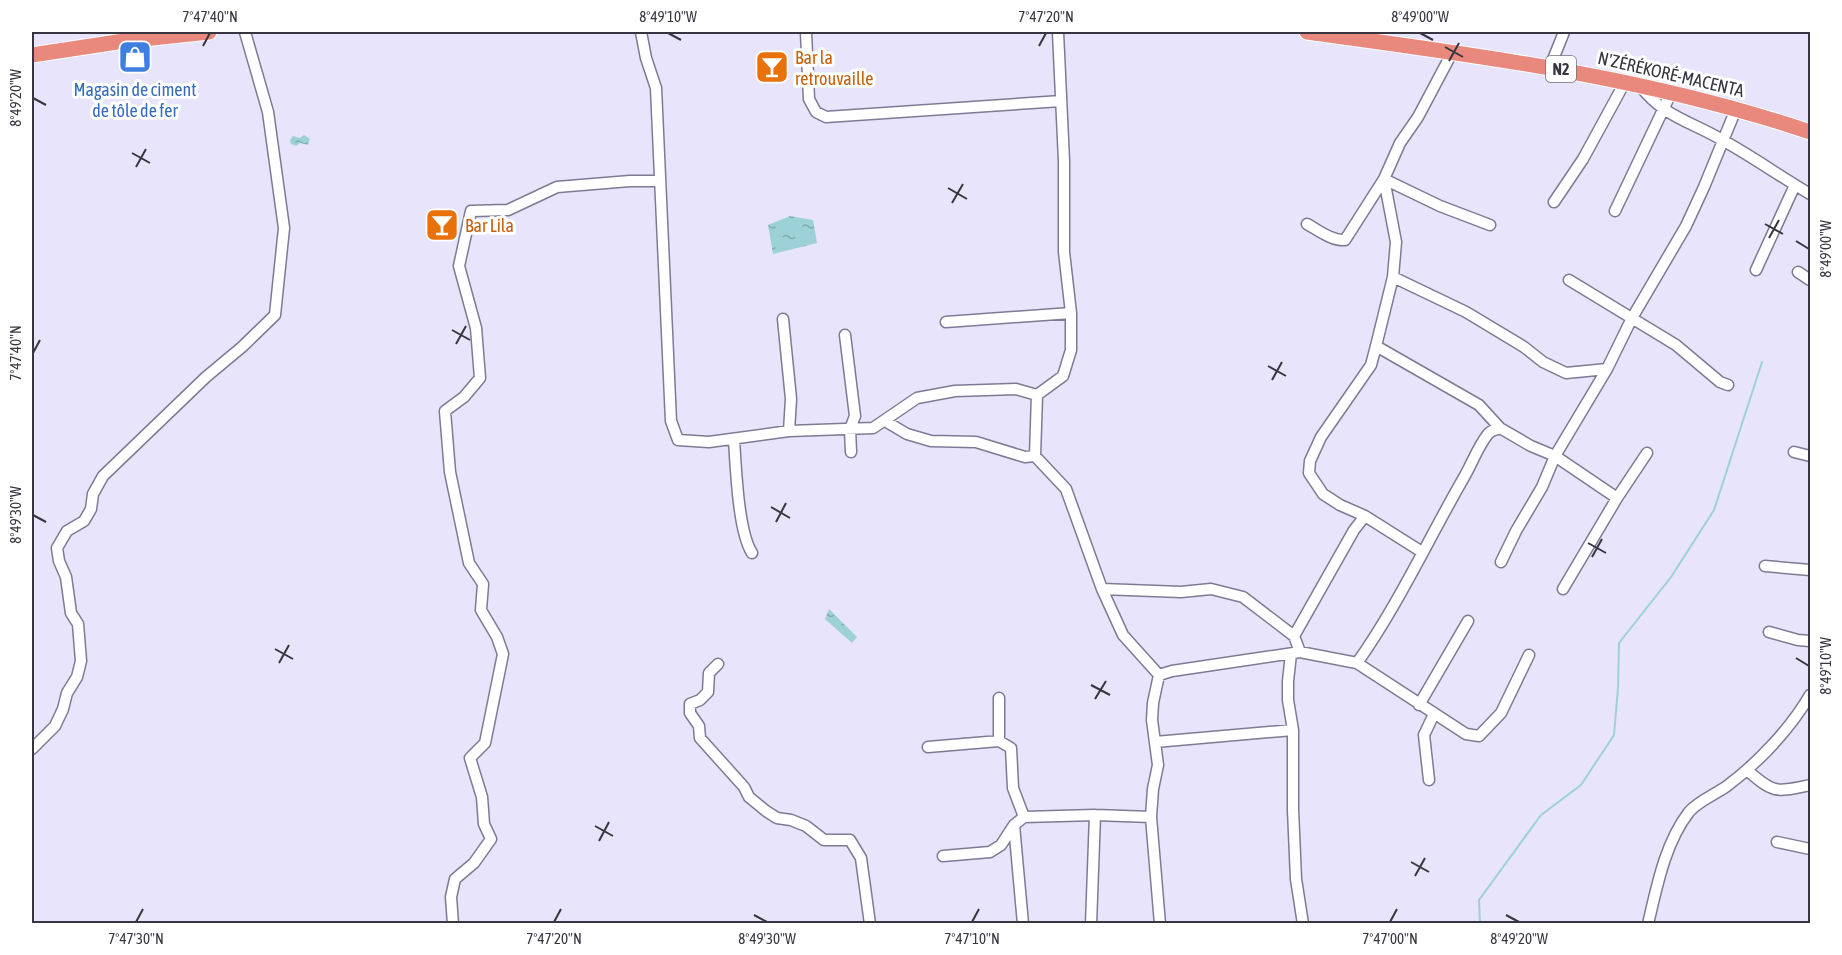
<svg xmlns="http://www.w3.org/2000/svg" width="1842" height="955" font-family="'Asap Condensed',sans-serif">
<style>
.water{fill:url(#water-ripples)}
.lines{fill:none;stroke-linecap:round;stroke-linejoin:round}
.stream{stroke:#9cd2d7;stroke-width:2}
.minor-casing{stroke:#7d7b93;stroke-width:13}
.highway-casing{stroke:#fff;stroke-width:17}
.minor{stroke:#fff;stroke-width:10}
.highway{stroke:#e9897e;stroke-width:15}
.ticks{fill:none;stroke:#373640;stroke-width:2}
.labels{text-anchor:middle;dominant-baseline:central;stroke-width:6;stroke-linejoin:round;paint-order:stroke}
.shield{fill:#fff;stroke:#737279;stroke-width:1.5}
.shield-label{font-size:16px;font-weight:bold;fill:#373640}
.food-label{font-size:18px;fill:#c56008;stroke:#fff;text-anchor:start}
.street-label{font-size:18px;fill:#373640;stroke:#fff}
.shop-label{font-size:18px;fill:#366cbe;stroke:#fff}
.neatline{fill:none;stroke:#373640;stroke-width:2}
.ticks-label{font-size:15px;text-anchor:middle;fill:#373640}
</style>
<defs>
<pattern id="water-ripples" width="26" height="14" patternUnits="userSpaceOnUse" patternTransform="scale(1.5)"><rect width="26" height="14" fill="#9cd2d7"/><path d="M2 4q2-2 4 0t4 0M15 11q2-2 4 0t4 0" fill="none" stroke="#80abb0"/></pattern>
</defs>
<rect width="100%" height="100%" fill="#e7e4fb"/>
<path class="water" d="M304 135 310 139 308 145 300 143 296 146 291 144 290 140 293 136 300 138Z
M790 216 813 220 817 243 773 254 768 225Z
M829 609 857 637 852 643 825 619Z"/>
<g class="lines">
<path class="stream" d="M1480 924 1479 900 1541 815 1581 785 1614 735 1618 688 1619 643 1671 577 1714 510 1762 362"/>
<defs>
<path id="minor" d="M641 32 646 58 656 88 671 421 678 440 709 442 789 431 873 428 917 398 955 391 1016 389 1037 395
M806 32 809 99 816 112 826 117 1061 101
M1058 32 1064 161V252L1071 313V350L1063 376 1037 395 1035 456 1066 489 1102 589 1123 635 1159 675 1172 671 1300 652 1357 663C1398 605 1428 540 1463 479 1472 464 1477 448 1488 434 1491 430 1495 430 1500 428L1531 446 1555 456 1607 369 1632 318 1686 226 1704 187 1736 109
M1453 51 1418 117 1400 143 1384 179 1440 206 1490 225
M1550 67 1564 32
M1640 86C1665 118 1691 121 1724 141 1753 157 1781 177 1810 194
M1384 179 1396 242 1393 277 1376 346 1371 365 1321 437 1310 461 1309 473 1323 494 1340 505 1365 516 1422 552
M1554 202 1583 159 1625 82
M1615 211 1671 93
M1307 224C1318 230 1332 241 1345 240L1384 179
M1756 270 1795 185
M1798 272 1810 280
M1393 277 1466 312 1524 347 1543 362 1566 373 1607 369
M1569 280 1676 345 1720 382 1728 385
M783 319 791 399 789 431
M946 322 1071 313
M845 335 855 416 850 429 851 452
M1376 346 1479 405 1500 428
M885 421 907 434 931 441 976 442 1025 457 1035 456
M734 440C736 468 738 531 752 553
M1794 452 1810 456
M1617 498 1647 453
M1501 562 1516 531 1542 487 1555 456 1617 498 1563 589
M1765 566 1810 570
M1102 589 1181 592 1211 589 1243 597 1294 636 1300 652
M1769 632 1798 640 1810 641
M1294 636 1354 530 1365 516
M1291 654 1288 681V700L1293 730V810L1296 879 1303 924
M1357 663 1466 734 1479 736 1501 713 1529 655
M718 664 709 673 708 692 700 700 690 704V713L699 726 700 738 744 787 749 797 766 811 777 818 791 820 806 826 824 840H850L861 858 870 924
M1159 675 1153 703 1152 720 1158 765 1153 789 1151 817 1160 924
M999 698V741L1011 748 1013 788 1024 817
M1419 705 1468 621
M1155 742 1293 730
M928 747 999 741
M32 749 55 726 63 709 67 693 77 677 81 661 78 624 71 613 66 577 59 561 57 548 67 531 84 521 91 509 93 494 103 476 206 377 242 347 275 315 284 228 268 112 245 32
M1747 770C1774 794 1776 792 1810 785
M1429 780 1424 735 1434 714
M1014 825 1023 924
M1777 842 1810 849
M943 856 990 852 1001 845 1014 825 1024 817 1095 815 1151 817
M453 924 451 897 455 879 474 863 491 839 484 824 482 797 470 758 485 743 503 654 497 637 481 610 483 584 469 563 450 472 445 411 464 397 480 378 476 328 459 266 471 211 508 210 557 187 630 181H660
M1091 924 1095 815
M1648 924C1657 886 1665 843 1689 812 1698 801 1716 794 1727 786 1759 762 1790 729 1810 695"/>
<path id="highway" d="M1307 32C1476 55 1648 77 1810 132
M32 55 124 41 209 32"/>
</defs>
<use href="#minor" class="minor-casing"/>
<use href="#highway" class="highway-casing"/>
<use href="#minor" class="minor"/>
<use href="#highway" class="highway"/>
</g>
<path class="ticks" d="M668 33 681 40M1420 33 1433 40M203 46 210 33M1039 46 1046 33M1445 47 1463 57M1449 61 1459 43M33 98 46 105M132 153 150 163M136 167 146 149M948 188 967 199M952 203 963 184M1765 224 1783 234M1769 238 1779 220M1796 241 1809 249M452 330 470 340M456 344 466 326M33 353 40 340M1268 366 1286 376M1272 380 1282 362M771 507 790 518M33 515 46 522M776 522 786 503M1588 543 1606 553M1592 557 1602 539M275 649 293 659M1796 658 1809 666M279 663 289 645M1091 685 1110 695M1095 699 1106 681M595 826 613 836M599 841 609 822M1411 862 1429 872M1415 876 1425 858M754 915 767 922M1506 915 1519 922M136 922 143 909M554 922 561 909M972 922 979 909M1390 922 1397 909"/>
<defs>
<symbol id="shop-square" viewBox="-11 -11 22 22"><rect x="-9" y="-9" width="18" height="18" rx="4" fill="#3f7fe0" stroke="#fff"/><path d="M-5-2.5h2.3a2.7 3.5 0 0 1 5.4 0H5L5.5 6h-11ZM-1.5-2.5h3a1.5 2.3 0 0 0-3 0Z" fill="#fff"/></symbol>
<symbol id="bar-square" viewBox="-11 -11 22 22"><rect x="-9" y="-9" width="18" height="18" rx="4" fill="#e8710a" stroke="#fff"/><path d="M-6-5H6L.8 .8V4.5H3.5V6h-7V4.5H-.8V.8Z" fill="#fff"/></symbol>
</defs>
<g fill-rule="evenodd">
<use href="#shop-square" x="116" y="38" width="38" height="38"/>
<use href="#bar-square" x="753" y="48" width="38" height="38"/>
<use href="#bar-square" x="423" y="206" width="38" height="38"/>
</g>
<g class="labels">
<rect class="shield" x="1546" y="56" width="30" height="26" rx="4.5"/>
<g class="shield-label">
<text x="1561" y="69">N2</text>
</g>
<g class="food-label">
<text x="795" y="57">Bar la<tspan x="795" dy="21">retrouvaille</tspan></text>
<text x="465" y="225">Bar Lila</text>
</g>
<g class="street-label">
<text transform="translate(1671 74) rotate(13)">N'ZÉRÉKORÉ-MACENTA</text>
</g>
<g class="shop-label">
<text x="135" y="89">Magasin de ciment<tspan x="135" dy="21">de tôle de fer</tspan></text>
</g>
</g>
<rect width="1842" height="955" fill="none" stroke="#ffffff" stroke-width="66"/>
<rect x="33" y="33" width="1776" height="889" class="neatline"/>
<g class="ticks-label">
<text x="210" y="22">7°47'40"N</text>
<text x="668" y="22">8°49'10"W</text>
<text x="1046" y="22">7°47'20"N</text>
<text x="1420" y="22">8°49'00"W</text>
<text transform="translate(16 98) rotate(-90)" y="5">8°49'20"W</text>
<text transform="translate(1826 249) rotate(-90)" y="5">8°49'00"W</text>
<text transform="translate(16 353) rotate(-90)" y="5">7°47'40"N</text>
<text transform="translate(16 515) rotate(-90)" y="5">8°49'30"W</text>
<text transform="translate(1826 666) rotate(-90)" y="5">8°49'10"W</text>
<text x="136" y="944">7°47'30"N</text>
<text x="554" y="944">7°47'20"N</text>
<text x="767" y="944">8°49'30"W</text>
<text x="972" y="944">7°47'10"N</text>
<text x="1390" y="944">7°47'00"N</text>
<text x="1519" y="944">8°49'20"W</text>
</g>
</svg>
